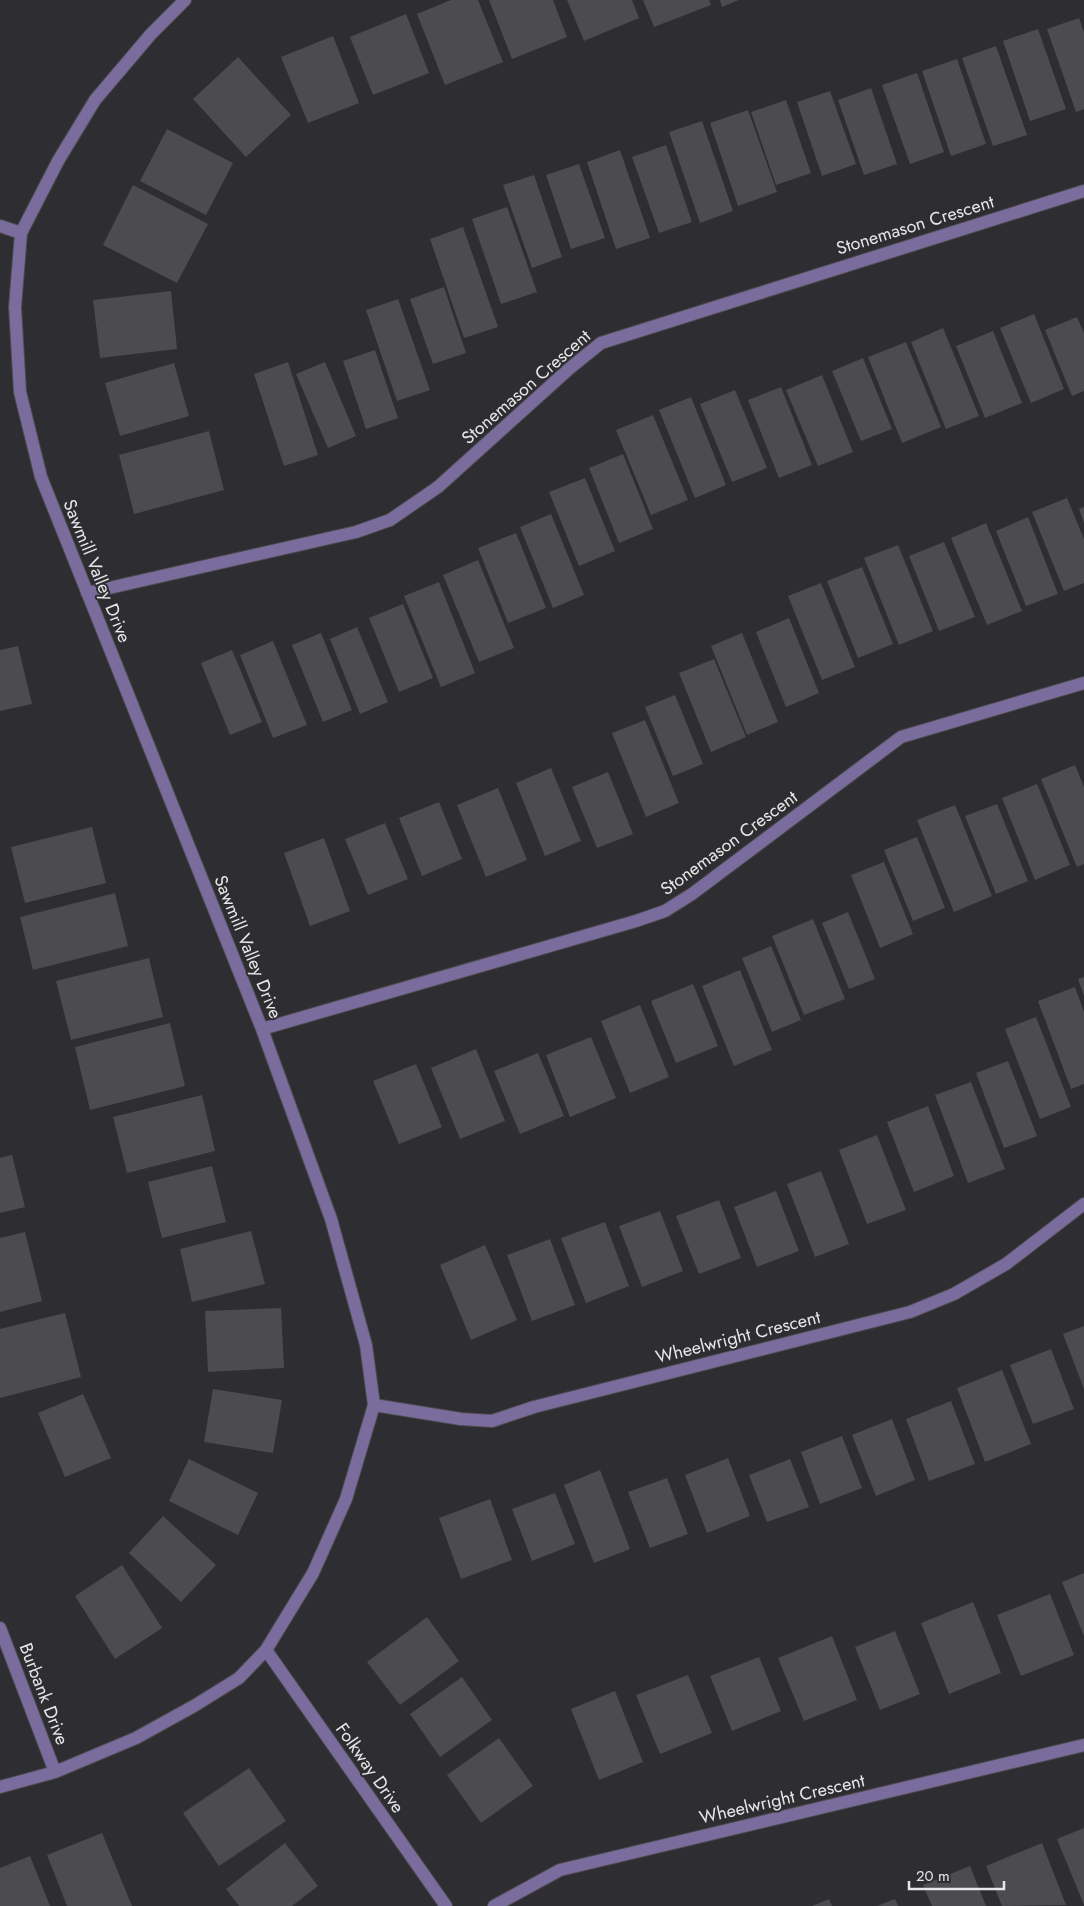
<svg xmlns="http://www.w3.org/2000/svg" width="1084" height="1906" font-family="Jost,sans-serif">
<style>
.building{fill:#4c4b4f}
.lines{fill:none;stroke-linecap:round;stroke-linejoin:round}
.minor-casing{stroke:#4c4b4e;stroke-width:14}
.minor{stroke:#7b6c9e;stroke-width:12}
.labels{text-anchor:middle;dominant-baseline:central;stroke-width:4;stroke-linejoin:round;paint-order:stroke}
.street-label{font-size:18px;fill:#e7e7e9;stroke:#2e2d31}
</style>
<rect width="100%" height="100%" fill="#2e2d31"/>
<path class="building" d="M451 0H478L503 62 445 85 417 14Z
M489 0H553L567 37 512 59Z
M567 0H632L639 18 584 41Z
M643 0H709L711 5 654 27Z
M720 0H739L722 7Z
M406 14 429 73 373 95 350 37Z
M1079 18 1084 32V109L1076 112 1047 29Z
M1038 29 1066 109 1030 121 1003 41Z
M333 36 359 103 308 123 281 57Z
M996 46 1027 135 993 146 962 58Z
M238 57 291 115 246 157 193 99Z
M957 59 986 144 951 156 922 71Z
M917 73 944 152 910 164 882 85Z
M871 88 897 164 864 175 838 100Z
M830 91 856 164 822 176 797 102Z
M786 100 811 173 776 185 751 112Z
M748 110 777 192 738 206 710 123Z
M702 121 733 211 700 223 669 132Z
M167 129 233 163 206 215 140 181Z
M666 145 692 222 659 233 632 157Z
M620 150 650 238 616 249 587 162Z
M579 164 605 238 571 249 546 175Z
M534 175 562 257 532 268 503 185Z
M133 185 208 224 177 283 103 245Z
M507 207 537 292 501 304 472 219Z
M463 227 498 327 464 338 430 239Z
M444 287 466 353 433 364 410 299Z
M171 291 177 349 100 358 93 300Z
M398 299 430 390 397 401 366 310Z
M1034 314 1064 389 1031 403 1000 328Z
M1077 317 1084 333V391L1072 396 1045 330Z
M943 328 979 416 946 429 911 342Z
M993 331 1022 403 985 418 956 346Z
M906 342 941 427 902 443 868 357Z
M375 350 398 418 366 429 343 361Z
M863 358 892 429 861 441 832 371Z
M288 362 318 455 284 466 254 374Z
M325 362 356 436 328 448 296 374Z
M174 363 189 416 120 436 105 383Z
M822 375 853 452 818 466 786 390Z
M781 387 812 465 779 478 748 400Z
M735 390 767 468 732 482 700 404Z
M691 397 726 485 695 498 659 410Z
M653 415 688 500 651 515 616 430Z
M209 431 224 490 134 514 119 455Z
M623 454 653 529 619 543 589 468Z
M585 478 615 551 579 566 549 492Z
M1067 498 1084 539V583L1064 591 1032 512Z
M1084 507V523L1079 509Z
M551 514 584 595 553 608 520 527Z
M1028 517 1058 594 1026 606 996 531Z
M986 523 1022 611 987 625 951 538Z
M516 533 546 608 508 623 478 548Z
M944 542 975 617 939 631 909 556Z
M898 545 933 631 899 645 864 558Z
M478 560 514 648 479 662 443 575Z
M862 567 893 644 858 658 827 581Z
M439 582 475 673 441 687 404 596Z
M821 583 855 667 822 680 788 596Z
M403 604 433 678 399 692 369 618Z
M789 618 819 693 786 707 756 632Z
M357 627 388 702 360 714 330 639Z
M321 633 352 710 323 722 292 645Z
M742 633 778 722 747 735 711 646Z
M273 641 307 725 273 738 240 655Z
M18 646 32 704 0 711V650Z
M232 650 262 722 230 735 201 663Z
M714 659 746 737 711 752 679 673Z
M675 695 703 764 673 776 645 707Z
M645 720 679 803 646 817 612 733Z
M1075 765 1084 787V864L1077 867 1041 779Z
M551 768 581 841 545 856 516 783Z
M608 772 633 834 597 848 572 787Z
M1037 784 1070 865 1035 880 1002 798Z
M498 788 527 860 486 877 457 805Z
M439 802 462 859 422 876 399 818Z
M997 804 1028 881 996 894 965 816Z
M955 805 992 896 954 912 917 820Z
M385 823 408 879 368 895 345 839Z
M92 827 106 883 25 903 11 847Z
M917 837 945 908 913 921 884 850Z
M324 838 350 911 310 926 284 853Z
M884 862 913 934 880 948 851 875Z
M115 893 128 946 33 970 20 917Z
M848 912 875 979 849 989 822 923Z
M813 919 845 999 804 1015 772 936Z
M771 946 801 1020 772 1032 742 958Z
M149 958 163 1017 71 1040 56 981Z
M740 970 772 1050 734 1066 702 986Z
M1084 977V996L1078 979Z
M693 984 718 1046 676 1063 651 1001Z
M1075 987 1084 1012V1084L1071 1089 1038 1001Z
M640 1005 669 1077 630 1093 601 1021Z
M1036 1017 1071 1107 1040 1119 1005 1029Z
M170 1023 185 1086 90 1110 75 1047Z
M591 1037 616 1098 570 1117 546 1055Z
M476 1049 505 1121 460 1139 431 1068Z
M538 1053 564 1116 520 1134 494 1071Z
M1008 1061 1037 1136 1004 1148 976 1073Z
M416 1064 442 1127 399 1144 373 1081Z
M971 1082 1005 1169 968 1183 935 1095Z
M202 1095 215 1151 127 1173 113 1117Z
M928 1106 954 1176 914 1192 887 1122Z
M877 1135 906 1210 867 1224 839 1150Z
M12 1155 25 1207 0 1213V1158Z
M212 1166 226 1222 162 1238 148 1182Z
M821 1171 849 1244 815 1257 787 1184Z
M776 1191 799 1251 757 1267 734 1207Z
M719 1200 741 1258 699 1274 676 1216Z
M660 1211 683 1271 642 1287 619 1226Z
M605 1222 629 1286 586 1303 561 1238Z
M251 1231 265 1284 192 1302 180 1249Z
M25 1232 42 1301 0 1312V1238Z
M550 1239 575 1305 532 1321 507 1255Z
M485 1245 517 1320 471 1340 440 1265Z
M281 1308 284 1368 208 1372 205 1311Z
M65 1313 81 1377 0 1398V1329Z
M1084 1326V1389L1063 1334Z
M1051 1349 1074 1409 1033 1424 1010 1365Z
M1002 1370 1031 1444 985 1462 957 1388Z
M213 1389 282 1400 273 1453 204 1442Z
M83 1394 111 1458 65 1477 38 1413Z
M951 1401 975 1464 929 1481 906 1419Z
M892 1419 915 1480 876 1496 852 1435Z
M842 1436 862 1488 820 1504 801 1452Z
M728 1458 750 1516 707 1533 685 1475Z
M189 1459 258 1493 238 1535 169 1501Z
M790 1459 809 1507 767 1522 749 1475Z
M600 1470 630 1549 594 1563 564 1485Z
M667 1478 688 1534 650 1548 628 1492Z
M555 1493 575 1544 532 1561 512 1509Z
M490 1499 512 1560 461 1579 439 1518Z
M163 1516 216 1565 181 1602 129 1553Z
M122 1565 162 1628 115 1659 75 1596Z
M1084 1573V1636L1062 1582Z
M1050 1594 1074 1655 1021 1676 997 1615Z
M973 1602 1001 1673 949 1694 921 1623Z
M427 1617 459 1661 400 1705 367 1662Z
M895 1631 920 1694 880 1710 855 1647Z
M832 1636 857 1700 804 1721 778 1658Z
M759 1657 781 1711 732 1731 710 1676Z
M688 1675 712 1733 660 1754 636 1695Z
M462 1677 492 1720 440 1757 410 1714Z
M615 1691 643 1762 599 1780 571 1709Z
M499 1738 533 1786 481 1823 447 1775Z
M249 1768 286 1821 219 1866 183 1813Z
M1084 1828V1905L1057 1839Z
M102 1833 132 1906H67L47 1855Z
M285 1843 318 1886 292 1906H239L226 1889Z
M1042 1843 1066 1905 1002 1906 986 1866Z
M30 1856 50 1906H0V1868Z
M970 1866 986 1906H932L923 1885Z
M829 1899 832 1906H812Z
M895 1899 898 1906H877Z"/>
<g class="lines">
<defs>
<path id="minor" d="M0 226 21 233
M87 593 356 532 390 520 438 487 570 368 601 343 1084 191
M262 1029 636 921 665 911 692 894 901 737 1084 683
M374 1405 461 1419 492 1421 534 1407 910 1312 954 1294 1006 1264 1084 1204
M0 1628 55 1772
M266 1650 446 1906
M0 1787 55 1772 136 1738 194 1706 239 1678 266 1650 313 1573 346 1499 374 1405 366 1345 331 1219 262 1029 41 477 20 392 15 307 21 233 58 161 95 100 151 34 185 0
M494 1906 560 1870 1084 1745"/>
</defs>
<use href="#minor" class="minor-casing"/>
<use href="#minor" class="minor"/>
</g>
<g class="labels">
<g class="street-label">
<text transform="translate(915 225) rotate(-17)">Stonemason Crescent</text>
<text transform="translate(526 387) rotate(-41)">Stonemason Crescent</text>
<text transform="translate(97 571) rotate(68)">Sawmill Valley Drive</text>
<text transform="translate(729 843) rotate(-36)">Stonemason Crescent</text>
<text transform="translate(248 947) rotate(68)">Sawmill Valley Drive</text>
<text transform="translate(738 1337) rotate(-14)">Wheelwright Crescent</text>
<text transform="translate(44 1694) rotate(69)">Burbank Drive</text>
<text transform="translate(370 1768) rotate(55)">Folkway Drive</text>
<text transform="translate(782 1799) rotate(-13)">Wheelwright Crescent</text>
</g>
</g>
<path d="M909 1881v8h95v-8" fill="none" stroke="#e7e7e9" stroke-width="2.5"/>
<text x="916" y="1881" font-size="15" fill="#e7e7e9" stroke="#2e2d31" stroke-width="4" paint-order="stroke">20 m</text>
</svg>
